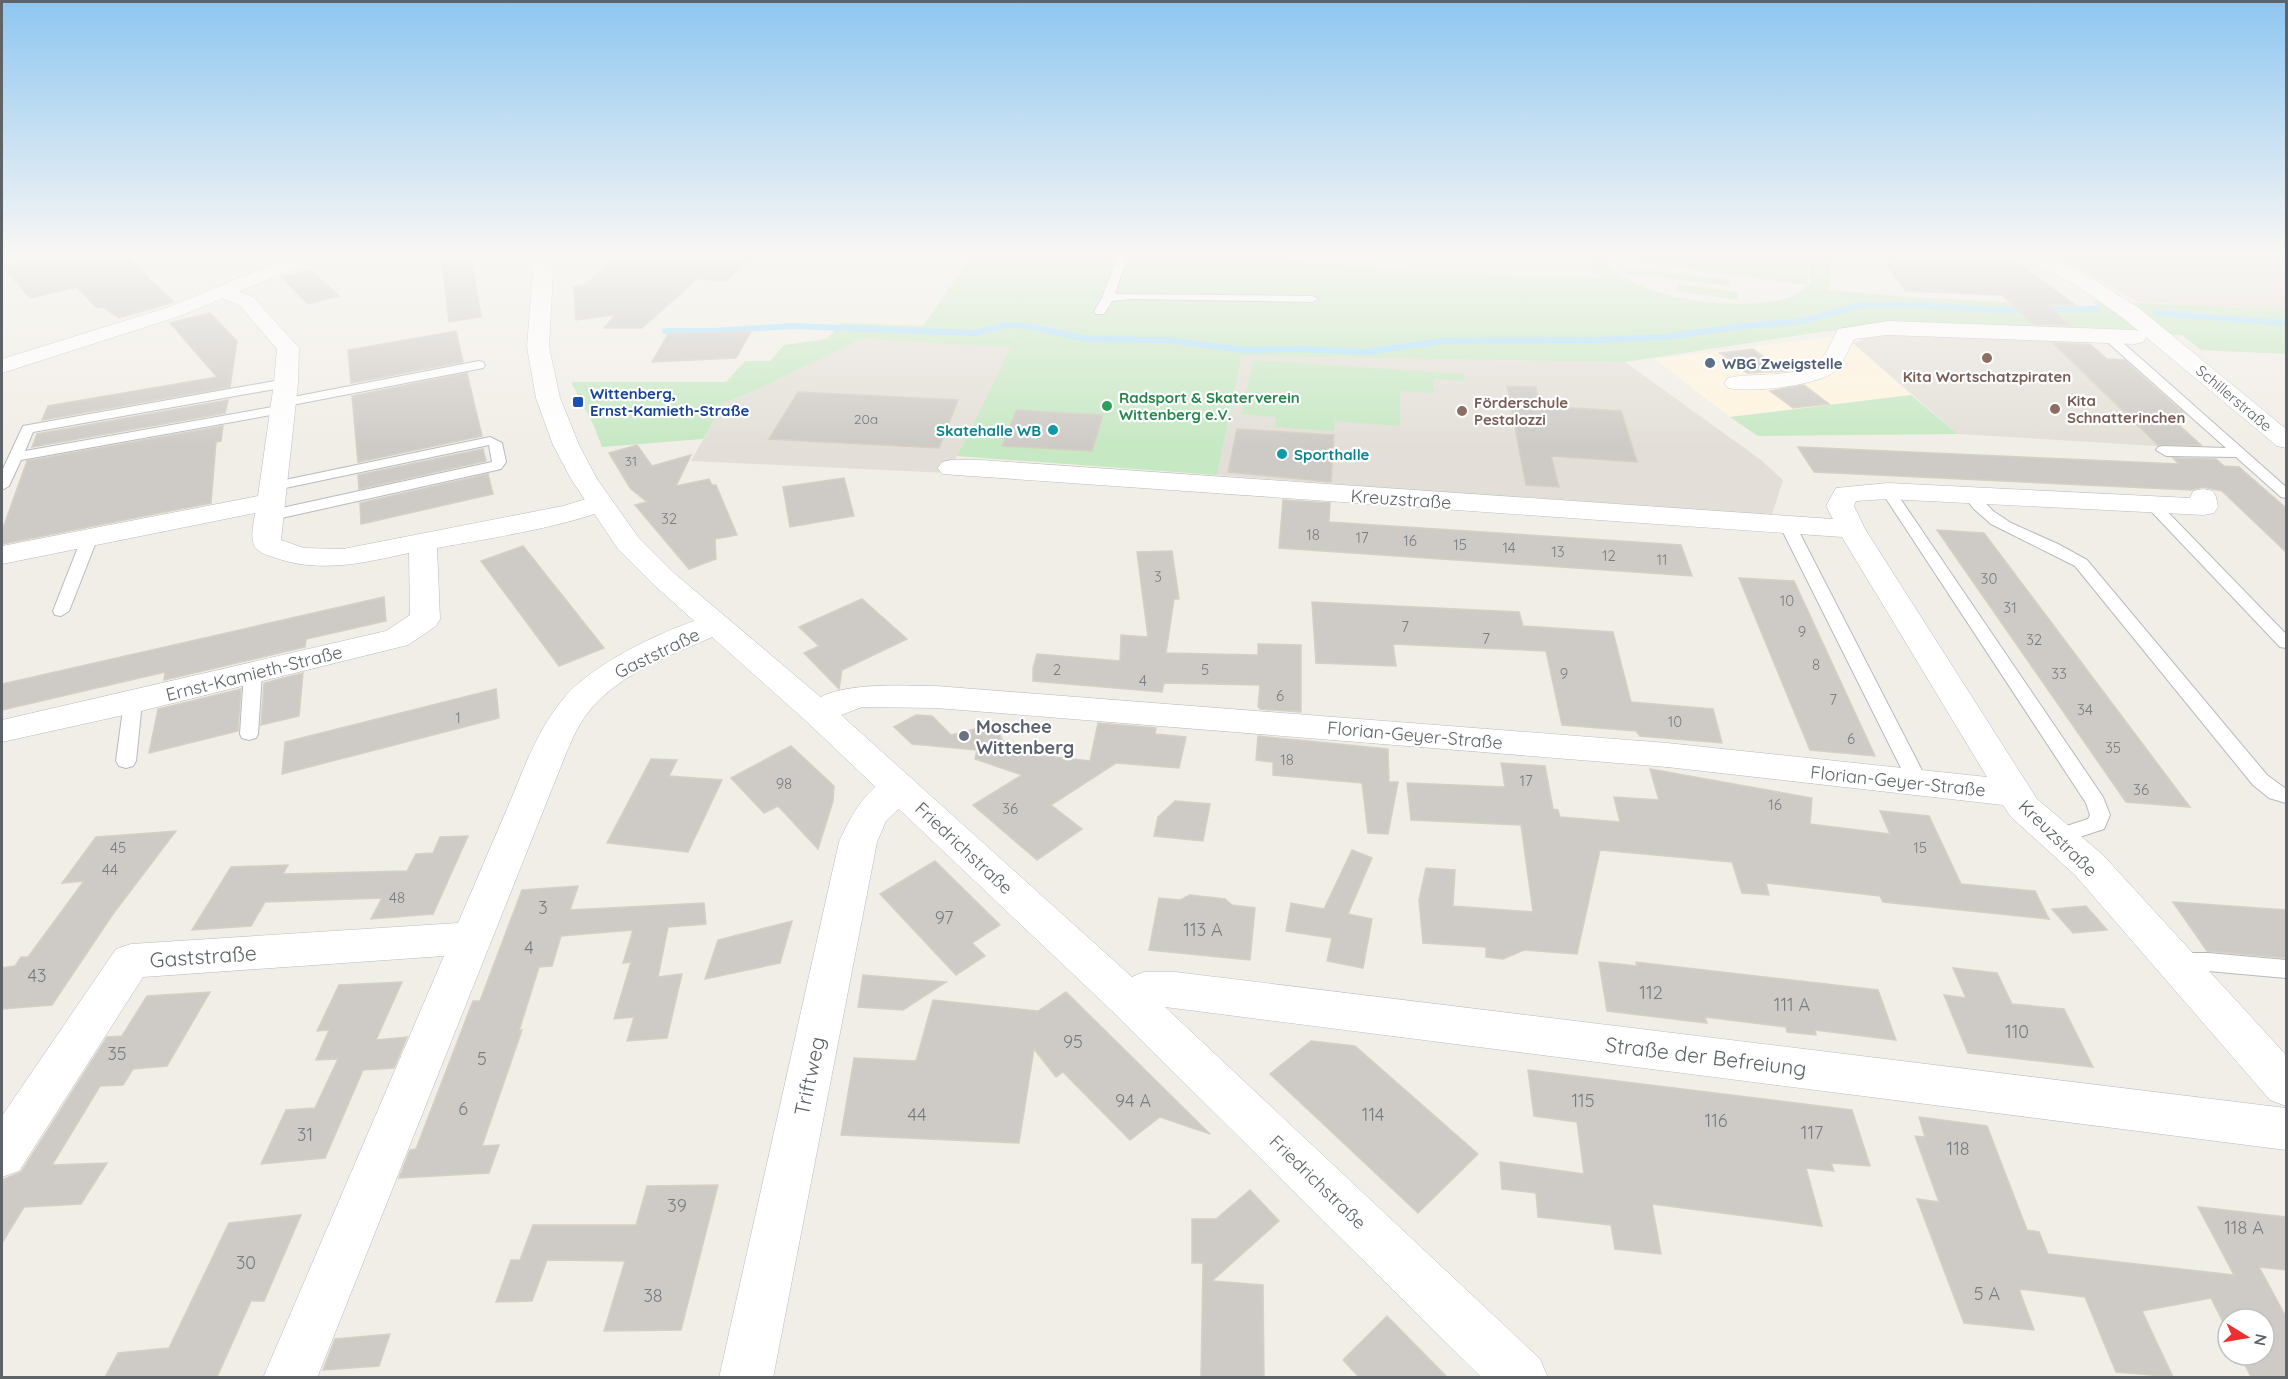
<svg xmlns="http://www.w3.org/2000/svg" width="2288" height="1379" font-family="Quicksand,sans-serif">
<style>
.commercial{fill:#fff4de}
.education{fill:#e3dfd8}
.green{fill:#c6e8c3}
.lines{fill:none;stroke-linecap:round;stroke-linejoin:round}
.stream{stroke:#a8e0ff;stroke-width:6}
.building{fill:#cecbc6;stroke:#d6cfc5;stroke-width:1.5}
.lane-casing{stroke:#b7babd;stroke-width:2}
.street-casing{stroke:#b7babd;stroke-width:1}
.secondary-casing{stroke:#b8bcc0;stroke-width:1}
.lane{fill:#fff;fill-rule:evenodd}
.street{fill:#fff;fill-rule:evenodd}
.secondary{fill:#fff;fill-rule:evenodd}
.education-dot{fill:#8d6e63;stroke:#fff;stroke-width:2}
.service-dot{fill:#5c6f8a;stroke:#fff;stroke-width:2}
.transit-dot{fill:#1a4fb4;stroke:#fff;stroke-width:2}
.leisure-dot{fill:#2e9e5b;stroke:#fff;stroke-width:2}
.culture-dot{fill:#0f9aa8;stroke:#fff;stroke-width:2}
.worship-dot{fill:#6b7280;stroke:#fff;stroke-width:2}
.labels{text-anchor:middle;dominant-baseline:central;stroke-width:4.5;stroke-linejoin:round;paint-order:stroke}
.far-number-label{font-size:14px;fill:#7a7d7f}
.far-service-label{font-size:15px;font-weight:bold;fill:#4e5e75;stroke:#fff;text-anchor:start}
.far-education-label{font-size:15px;font-weight:bold;fill:#785e54;stroke:#fff;text-anchor:start}
.far-transit-label{font-size:15px;font-weight:bold;fill:#164399;stroke:#fff;text-anchor:start}
.far-leisure-label{font-size:15px;font-weight:bold;fill:#27864d;stroke:#fff;text-anchor:start}
.far-street-label{font-size:15px;fill:#5e6367;stroke:#fff}
.far-culture-label{font-size:15px;font-weight:bold;fill:#0d838f;stroke:#fff;text-anchor:end}
.number-label{font-size:15px;fill:#7a7d7f}
.street-label{font-size:18px;fill:#5e6367;stroke:#fff}
.worship-label{font-size:18px;font-weight:bold;fill:#5b616d;stroke:#fff;text-anchor:start}
.near-number-label{font-size:18px;fill:#7a7d7f}
.near-street-label{font-size:21px;fill:#5e6367;stroke:#fff}
</style>
<rect width="100%" height="100%" fill="#f1eee7"/>
<path class="commercial" d="M1831 337 1853 343 1911 395 1730 417 1655 359Z"/>
<path class="education" d="M2054 254H2286V309L2138 302Z
M1905 333 2085 339 2107 359 2128 360 2137 369 2116 368 2154 403 2178 405 2189 415 2167 414 2205 449 1958 434 1853 343 1876 335Z
M862 339 1012 348 948 473 691 461 724 403 756 390Z
M1242 356 1625 362 1761 460 1783 480 1771 518 1217 475Z"/>
<path class="green" d="M973 254H1230L1441 274 1603 277 1588 263 1585 254H1603C1611 300 1787 324 1810 282V254H1829L1831 281 1829 290 1909 297 2097 307 2091 301 2286 309V354L2201 350 2182 335 1887 325 1820 332 1625 362 1242 356 1217 475 957 456 1011 348 862 339 756 390 724 403 703 439 602 447 594 426 571 382H726L745 361H770L784 345 827 339 841 323 923 326Z
M1608 254H1807L1808 285 1606 258Z
M1626 267 1730 280V286L1625 273Z
M1678 284 1738 292 1737 300 1677 291Z
M1253 360 1464 374 1465 381 1433 379 1434 393 1400 391V426L1335 421 1334 431 1275 427 1276 417 1242 414Z
M1911 395 1958 434 1758 436 1730 417Z"/>
<g class="lines">
<path class="stream" d="M2156 313 2286 323
M665 331H713L792 326 975 333 1006 325 1028 326 1087 339 1166 340 1245 350 1301 349 1367 352 1442 341 1600 340 1666 337 1735 327 1803 321 1862 305H1913L1998 310 2097 309"/>
</g>
<path class="building" d="M54 254H123L174 302 119 318 103 307 97 308 77 287 30 298 2 266Z
M441 254H464L472 261 481 317 449 322Z
M622 254H756L726 281 697 279 642 328H604L615 315 576 320 574 287 583 286Z
M1889 255 2013 259 2075 305 2046 304 2070 325 2033 324 2002 295 1906 291 1885 263 1898 265Z
M311 270 339 296 308 304 282 277Z
M210 313 237 341 230 387 42 420 48 406 217 377 170 323Z
M456 331 463 362 351 383 348 350Z
M751 332 736 358 652 362 668 334Z
M2053 343 2091 345 2107 359 2124 360 2185 414H2167L2201 445H2158Z
M1753 349 1784 371 1747 373 1720 353Z
M467 373 482 436 358 462 352 396Z
M1804 385 1829 404 1793 408 1770 391Z
M1507 386 1536 387 1540 406 1621 411 1637 462 1551 456 1559 487 1526 485Z
M798 392 880 396 958 400 939 448 769 439Z
M228 400 225 413 32 447 37 434Z
M1016 410 1103 415 1092 451 1002 446Z
M223 426 221 441 216 442 211 503 2 544V531L27 461Z
M1237 429 1334 435 1331 482 1228 472Z
M637 445 652 466 691 455 676 486 709 479 712 485H716L737 535 715 539 716 559 689 569 635 505 647 502 630 488 609 453Z
M1798 447 2179 464 2173 458 2216 459 2224 466 2239 467 2286 508V552L2222 491 2213 489 2203 487 2191 490 1814 472Z
M483 449 486 461 359 489 358 475Z
M488 474 493 494 361 524 360 503Z
M844 478 854 516 790 527 783 487Z
M1283 500 1330 503 1329 522 1681 545 1692 576 1279 548Z
M1937 530 1984 533 2190 807 2126 802Z
M523 546 604 648 559 666 481 561Z
M1172 551 1179 599H1174L1166 653 1258 655V644L1301 645V712L1260 709 1258 706 1260 685 1164 683 1162 692 1033 681V668L1037 654 1120 661 1121 635 1148 637 1137 552Z
M1739 578 1794 581 1875 756 1810 750Z
M384 597 386 621 306 639 305 647 164 680 165 672 2 710V684Z
M862 599 907 639 842 670 839 689 804 653 819 646 799 627Z
M1312 602 1519 612 1523 626 1613 632 1631 702 1713 709 1722 743 1640 736 1636 731 1562 725 1546 651 1393 644 1396 666 1316 663Z
M303 673 299 716 261 725 264 683Z
M241 689 238 731 149 753 158 709Z
M496 689 499 718 282 774 285 742Z
M916 715 932 716 951 735 995 724 1008 752 1090 761 1098 723 1156 728 1155 734 1186 737 1179 768 1116 763 1051 805 1082 829 1037 860 973 805 1022 775 975 759 977 750 912 744 894 727Z
M1258 736 1388 749 1389 782H1398L1388 834 1368 833 1362 783 1273 775V762L1256 760Z
M791 746 834 786 833 801 818 849 778 806 764 813 731 778Z
M651 759 677 760 669 776 722 780 688 852 607 843Z
M1501 763 1545 766 1553 809 1558 810 1560 817 1620 822 1614 797 1659 800 1650 769 1812 798 1810 824 1890 834 1880 811 1929 816 1961 884 2035 891 2049 919 1883 902 1880 896 1766 883 1769 895 1742 893 1732 862 1600 850 1577 954 1524 950 1503 959 1486 957V947L1423 943 1419 900 1426 868 1455 870 1453 906 1533 912 1521 825 1411 820 1407 783 1505 787Z
M1175 801 1210 804 1203 841 1154 836 1158 817Z
M176 831 113 914 52 1005 2 1009V968L15 966 21 957H28L84 881 62 883 96 837Z
M468 836 433 914 371 919 382 898 265 902 251 926 192 930 231 867 288 865 283 874 407 871 416 854 433 853 440 837Z
M1352 850 1372 858 1348 914 1372 919 1363 968 1327 961 1332 938 1286 931 1291 903 1324 909Z
M935 861 1000 925 972 943 985 956 956 975 880 894Z
M578 886 570 910 704 903 706 924 668 927 658 977 682 974 667 1038 627 1041 634 1017 614 1019 631 962 623 963 633 930 561 936 552 966 539 967 519 1031 522 1030 482 1146 499 1145 489 1173 399 1178 410 1150 416 1149 473 1001H480L522 890Z
M1190 895 1225 899 1232 905 1255 908 1250 960 1149 950 1159 898 1180 900Z
M2173 902 2286 910V958L2207 951Z
M2086 906 2107 930 2073 933 2052 909Z
M792 921 780 963 705 979 718 940Z
M1599 962 1637 966 1636 962 1878 990 1896 1040 1815 1030 1816 1035 1787 1032 1786 1027 1705 1017 1707 1023 1607 1011Z
M1953 968 1997 973 2012 1004 2064 1009 2093 1067 1968 1053 1944 995 1966 998Z
M863 975 946 982 903 1010 858 1007Z
M402 982 376 1040 407 1037 394 1068 363 1070 325 1158 261 1164 286 1110 315 1108 338 1059 316 1060 329 1030 317 1031 339 985Z
M210 992 167 1066 133 1069 123 1085 100 1086 52 1165 107 1163 81 1204 24 1207 2 1243V1183L4 1179 21 1172 107 1037 122 1036 147 996Z
M1066 992 1210 1134 1160 1117 1130 1140 1063 1072 1056 1077 1034 1049 1019 1143 841 1135 854 1058 916 1061 933 1000 1038 1011Z
M1311 1041 1355 1046 1478 1154 1418 1213 1270 1074Z
M1528 1070 1852 1110 1870 1166 1831 1163 1834 1171 1806 1168 1822 1226 1652 1204 1661 1254 1615 1249 1611 1225 1538 1217 1536 1193 1502 1189 1500 1162 1584 1174 1577 1122 1534 1116Z
M1919 1117 1987 1126 2027 1230 2039 1232 2048 1254 2234 1275 2198 1207 2286 1217V1270L2259 1267 2286 1317V1377H2251L2240 1355H2264V1319H2228V1332L2211 1298 2142 1311 2173 1377 2116 1372 2085 1297 2019 1289 2034 1330 1964 1323 1917 1199 1939 1202 1915 1136 1925 1137Z
M718 1185 681 1330 604 1331 625 1261 547 1260 532 1301 496 1302 511 1260H520L533 1225H636L647 1186Z
M1250 1190 1279 1221 1212 1281 1263 1285 1264 1377H1201L1203 1263H1192V1219H1216Z
M301 1215 264 1301H251L217 1377H105L118 1353 169 1348 229 1223Z
M1387 1316 1447 1377H1359L1343 1360Z
M390 1334 379 1366 323 1370 335 1339Z"/>
<g class="lines">
<defs>
<path id="lane" d="M1118 254H1128L1115 294 1312 296 1318 299 1312 302 1130 299 1112 301 1104 314H1096L1094 312 1102 298Z
M2108 332 2112 333 2286 487V498L2281 497 2236 457 2166 456 2156 450 2158 447 2163 446 2226 448 2104 339 2102 336Z
M479 361 483 362 485 365 483 368 287 406 289 409 287 412 282 413 21 460 9 486 2 490V471L23 426 286 379 292 383 286 387 33 432 25 451 278 406 276 403 278 400 283 399Z
M490 437 502 443 506 462 501 469 268 521 260 516 268 511 492 462 489 445 271 491 264 487 266 484Z
M1888 487 1893 488 2103 797 2110 815 2104 829 2058 844 2051 841 2048 836 2051 831 2088 819 2090 815 2086 803 1881 491Z
M1970 491 1975 492 1993 511 2011 523 2058 544 2087 560 2267 775 2286 789V803L2269 798 2253 785 2075 566 1991 524 1974 509 1963 495Z
M2153 501 2158 502 2286 634V648L2280 647 2148 508 2146 505Z
M1788 521 1796 526 1929 784 1926 789 1919 791 1912 789 1909 784 1780 526Z
M90 532 98 537 69 611 61 616 55 615 53 611 82 537Z
M253 667 259 669 262 673 258 734 256 738 249 740 242 738 240 734 244 673 247 669Z
M133 696 139 698 142 702 136 761 133 766 126 768 119 766 116 761 124 702 127 698Z
M2178 953H2208L2286 960V978L2208 971H2178L2170 968 2167 962 2170 956Z"/>
<path id="street" d="M537 254H571L568 258 539 265 532 263 529 259Z
M224 286 253 297 299 348 298 383 281 540 304 548 343 549 563 506 599 495 609 497 613 503C600 522 467 542 437 548L440 619 436 626 408 645 133 713 2 742V720L386 631 410 615 409 553C363 563 319 574 273 557 266 555 257 552 254 545 250 535 254 523 255 513L2 564V546L258 496 274 383 277 349 239 305 217 296 214 292 217 288Z
M1888 321 2135 330 2143 332 2146 337 2143 342 2135 344 1888 335 1854 339C1848 350 1843 364 1834 372 1816 386 1750 393 1728 388L1724 383 1728 378C1752 372 1799 379 1819 361 1827 354 1832 339 1838 329Z
M951 460H981L1833 519 1826 506 1836 488 1888 483 2190 498 2193 491 2203 489 2213 491 2216 497 2218 507 2214 513 2204 515 1888 499 1856 501 1854 506 1865 529 2037 799 2103 855 2286 1055V1106L2270 1100 2075 875 2011 817 2003 805 1667 767 936 708 862 707 818 724 806 721 801 713C823 679 900 686 936 686L1667 743 1987 777 1842 537 942 474 938 468 942 462Z
M715 615 726 617 730 624 726 631C678 653 619 671 586 715 577 727 571 742 565 756L317 1378H263L444 956 143 977 19 1171 2 1177V1116L116 949 131 944 458 923C476 881 494 839 512 797 526 763 540 725 565 697 593 663 672 625 715 615Z
M899 774 912 778 917 787 912 796 886 821 877 842 773 1378H719L839 842C852 814 867 784 899 774Z"/>
<path id="secondary" d="M297 254H323L320 258 180 316 2 373V359L166 308Z
M525 254H545L553 271 549 347 560 398 579 445 597 479 638 537 674 573 830 705 1132 977 1144 972H1175L2286 1108V1150L1165 1007 1540 1359 1548 1378H1482L1112 1011 806 721 654 585 618 549 571 479 553 445 536 398 527 347 533 271Z
M2024 254H2048L2093 279 2139 308 2286 429V448L2277 446 2123 318 2079 287 2027 258Z"/>
</defs>
<use href="#lane" class="lane-casing"/>
<use href="#street" class="street-casing"/>
<use href="#secondary" class="secondary-casing"/>
<use href="#lane" class="lane"/>
<use href="#street" class="street"/>
<use href="#secondary" class="secondary"/>
</g>
<linearGradient id="sky" x2="0" y2="1"><stop stop-color="#8ec6f1"/><stop offset="0.57" stop-color="#f9f7f4"/><stop offset="1" stop-color="#f9f7f4" stop-opacity="0"/></linearGradient>
<rect width="2288" height="447" fill="url(#sky)"/>
<g class="education-dot">
<circle cx="1987" cy="358" r="6"/>
<circle cx="2055" cy="409" r="6"/>
<circle cx="1462" cy="411" r="6"/>
</g>
<circle class="service-dot" cx="1710" cy="363" r="6"/>
<rect class="transit-dot" x="572" y="396" width="12" height="12" rx="3"/>
<circle class="leisure-dot" cx="1107" cy="406" r="6"/>
<g class="culture-dot">
<circle cx="1053" cy="430" r="6"/>
<circle cx="1282" cy="454" r="6"/>
</g>
<circle class="worship-dot" cx="964" cy="736" r="6"/>
<g class="labels">
<g class="far-number-label">
<text x="866" y="419">20a</text>
<text x="631" y="461">31</text>
</g>
<g class="far-service-label">
<text x="1722" y="363">WBG Zweigstelle</text>
</g>
<g class="far-education-label">
<text x="1987" y="376" text-anchor="middle">Kita Wortschatzpiraten</text>
<text x="2067" y="400">Kita<tspan x="2067" dy="17">Schnatterinchen</tspan></text>
<text x="1474" y="402">Förderschule<tspan x="1474" dy="17">Pestalozzi</tspan></text>
</g>
<g class="far-transit-label">
<text x="590" y="393">Wittenberg,<tspan x="590" dy="17">Ernst-Kamieth-Straße</tspan></text>
</g>
<g class="far-leisure-label">
<text x="1119" y="397">Radsport &amp; Skaterverein<tspan x="1119" dy="17">Wittenberg e.V.</tspan></text>
</g>
<g class="far-street-label">
<text transform="translate(2234 398) rotate(40)">Schillerstraße</text>
</g>
<g class="far-culture-label">
<text x="1041" y="430">Skatehalle WB</text>
<text x="1294" y="454" text-anchor="start">Sporthalle</text>
</g>
<g class="number-label">
<text x="669" y="518">32</text>
<text x="1313" y="534">18</text>
<text x="1362" y="537">17</text>
<text x="1410" y="540">16</text>
<text x="1460" y="544">15</text>
<text x="1509" y="547">14</text>
<text x="1558" y="551">13</text>
<text x="1609" y="555">12</text>
<text x="1662" y="559">11</text>
<text x="1158" y="576">3</text>
<text x="1989" y="578">30</text>
<text x="1787" y="600">10</text>
<text x="2010" y="607">31</text>
<text x="1405" y="626">7</text>
<text x="1802" y="631">9</text>
<text x="1486" y="638">7</text>
<text x="2034" y="639">32</text>
<text x="1816" y="664">8</text>
<text x="1057" y="669">2</text>
<text x="1205" y="669">5</text>
<text x="1564" y="673">9</text>
<text x="2059" y="673">33</text>
<text x="1143" y="680">4</text>
<text x="1280" y="695">6</text>
<text x="1833" y="699">7</text>
<text x="2085" y="709">34</text>
<text x="458" y="717">1</text>
<text x="1675" y="721">10</text>
<text x="1851" y="738">6</text>
<text x="2113" y="747">35</text>
<text x="1287" y="759">18</text>
<text x="1526" y="780">17</text>
<text x="784" y="783">98</text>
<text x="2141" y="789">36</text>
<text x="1775" y="804">16</text>
<text x="1010" y="808">36</text>
<text x="118" y="847">45</text>
<text x="1920" y="847">15</text>
<text x="110" y="869">44</text>
<text x="397" y="897">48</text>
</g>
<g class="street-label">
<text transform="translate(1401 499) rotate(4)">Kreuzstraße</text>
<text transform="translate(657 653) rotate(-26)">Gaststraße</text>
<text transform="translate(254 673) rotate(-14)">Ernst-Kamieth-Straße</text>
<text transform="translate(1415 735) rotate(5)">Florian-Geyer-Straße</text>
<text transform="translate(1898 781) rotate(6)">Florian-Geyer-Straße</text>
<text transform="translate(2058 838) rotate(44)">Kreuzstraße</text>
<text transform="translate(964 848) rotate(43)">Friedrichstraße</text>
<text transform="translate(1318 1182) rotate(44)">Friedrichstraße</text>
</g>
<g class="worship-label">
<text x="976" y="726">Moschee<tspan x="976" dy="21">Wittenberg</tspan></text>
</g>
<g class="near-number-label">
<text x="543" y="907">3</text>
<text x="944" y="917">97</text>
<text x="1203" y="929">113 A</text>
<text x="529" y="947">4</text>
<text x="37" y="975">43</text>
<text x="1651" y="992">112</text>
<text x="1792" y="1004">111 A</text>
<text x="2017" y="1031">110</text>
<text x="1073" y="1041">95</text>
<text x="117" y="1053">35</text>
<text x="482" y="1058">5</text>
<text x="1133" y="1100">94 A</text>
<text x="1583" y="1100">115</text>
<text x="463" y="1108">6</text>
<text x="917" y="1114">44</text>
<text x="1373" y="1114">114</text>
<text x="1716" y="1120">116</text>
<text x="1812" y="1132">117</text>
<text x="305" y="1134">31</text>
<text x="1958" y="1148">118</text>
<text x="677" y="1205">39</text>
<text x="2244" y="1227">118 A</text>
<text x="246" y="1262">30</text>
<text x="1987" y="1293">5 A</text>
<text x="653" y="1295">38</text>
</g>
<g class="near-street-label">
<text transform="translate(203 956) rotate(-4)">Gaststraße</text>
<text transform="translate(1706 1056) rotate(7)">Straße der Befreiung</text>
<text transform="translate(809 1076) rotate(-78)">Triftweg</text>
</g>
</g>
<rect width="2288" height="1379" fill="none" stroke="#5e6367" stroke-width="6"/>
<g transform="translate(2246 1337) rotate(101)"><circle r="28" fill="#ffffff" stroke="#bfc1c2" stroke-width="1.5"/>
<path d="M0-4.5L10 22L0 15L-10 22Z" fill="#ee2f2f"/>
<text y="-9" font-size="16" font-weight="bold" text-anchor="middle" fill="#5e6367">N</text>
</g>
</svg>
